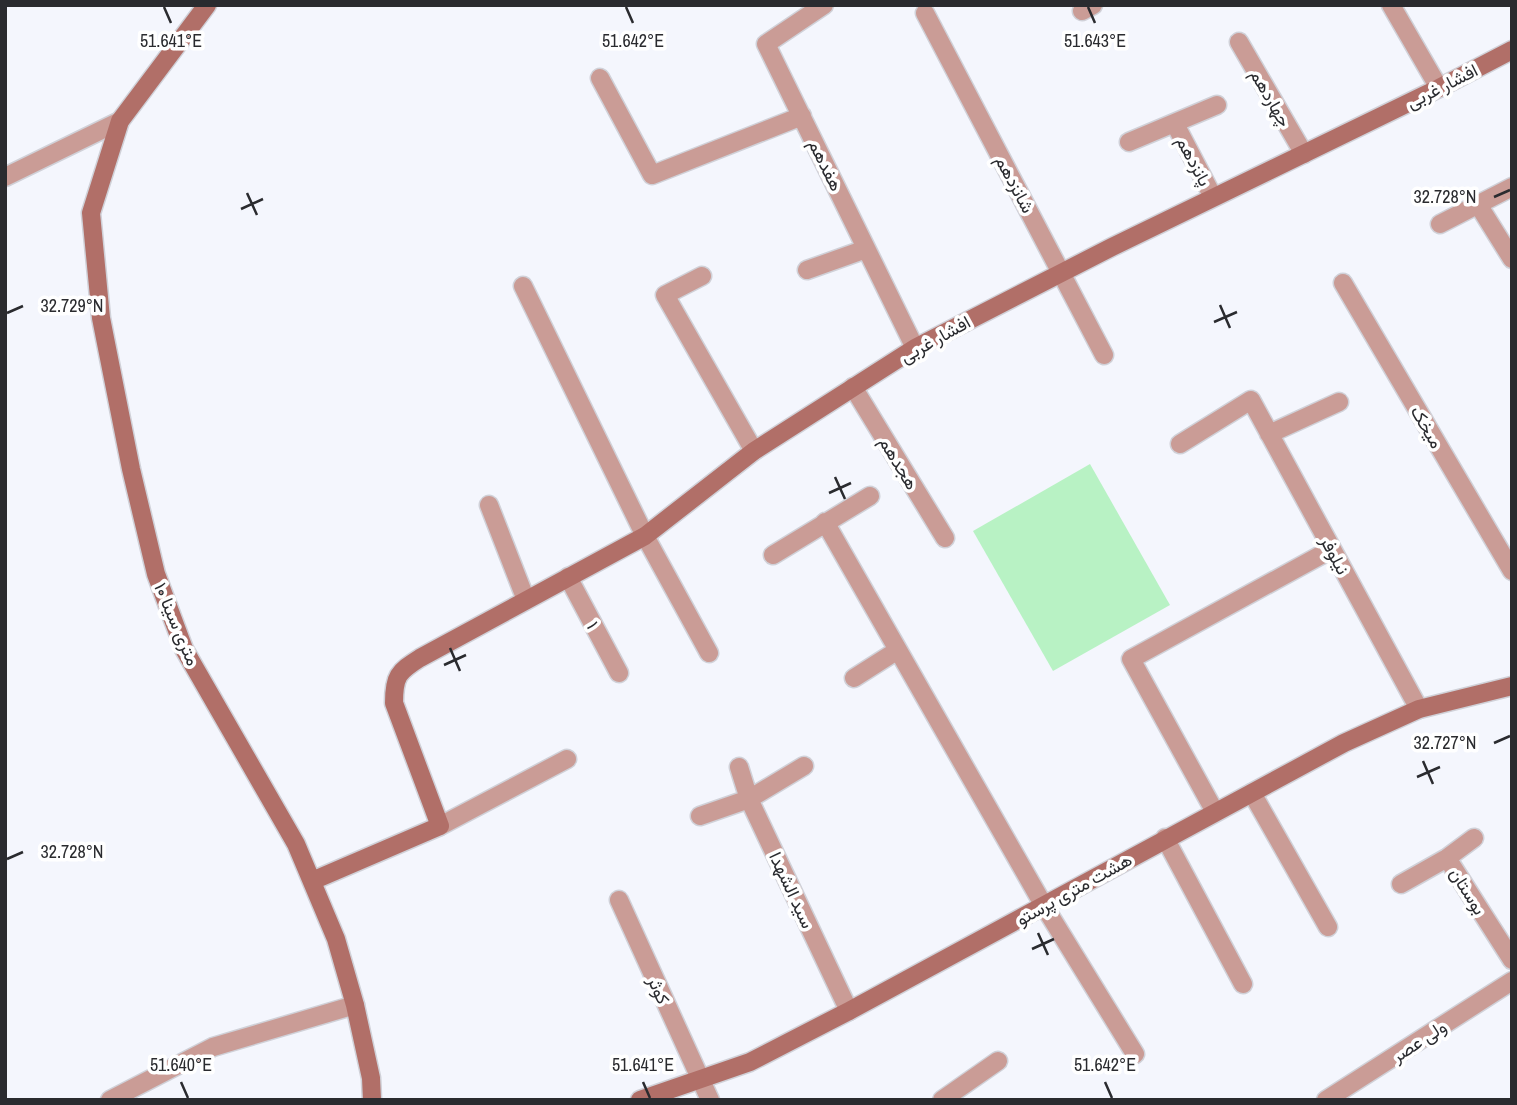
<svg xmlns="http://www.w3.org/2000/svg" width="1517" height="1105" font-family="'Archivo Narrow',Vazirmatn,sans-serif">
<style>
.green{fill:#b8f2c4}
.lines{fill:none;stroke-linecap:round;stroke-linejoin:round}
.street-casing{stroke:#d0d1d8;stroke-width:21}
.secondary-casing{stroke:#d0d1d8;stroke-width:21}
.street{stroke:#ca9c96;stroke-width:18}
.secondary{stroke:#b16f68;stroke-width:18}
.ticks{fill:none;stroke:#2a2b2f;stroke-width:2.5}
.labels{text-anchor:middle;dominant-baseline:central;stroke-width:7;stroke-linejoin:round;paint-order:stroke}
.street-label{font-size:18px;fill:#2a2b2f;stroke:#fff}
.ticks-label{font-size:18px;text-anchor:middle;fill:#2a2b2f;stroke:#fff;stroke-width:7;stroke-linejoin:round;paint-order:stroke}
</style>
<rect width="100%" height="100%" fill="#f4f6fd"/>
<path class="green" d="M1090 464 1170 605 1053 671 973 531Z"/>
<g class="lines">
<defs>
<path id="street" d="M824 5 766 44 915 348
M1391 5 1439 88
M1082 11 1093 5
M925 13 1104 355
M1239 42 1304 154
M600 78 652 175 802 116
M1175 124 1213 197
M1129 142 1217 105
M5 177 120 121
M1479 206 1512 259
M1440 224 1512 187
M807 270 866 249
M702 276 665 295 754 451
M1343 283 1512 571
M523 286 645 536 709 653
M853 387 945 538
M1269 434 1339 402
M1180 444 1251 400 1419 709
M489 505 526 600
M825 522 1044 906 1135 1054
M773 555 870 496
M568 577 619 673
M854 678 898 650
M739 767 749 799 849 1011
M1252 793 1328 927
M1215 812 1131 659 1332 549
M700 816 749 799 804 766
M440 826 567 759
M1165 838 1243 984
M1447 858 1512 960
M1401 884 1447 858 1474 838
M619 900 710 1100
M110 1100 213 1047 355 1005
M942 1100 998 1061
M1326 1100 1512 981"/>
<path id="secondary" d="M207 5 120 121 91 213 101 318 131 469 156 574 184 649 296 844 336 939 355 1005 371 1078 372 1100
M312 881 440 826 394 703C394 676 398 672 420 658L645 536 754 451 915 348 1112 247 1439 88 1512 50
M640 1100 750 1062 849 1011 1344 743 1419 709 1512 686"/>
</defs>
<use href="#street" class="street-casing"/>
<use href="#secondary" class="secondary-casing"/>
<use href="#street" class="street"/>
<use href="#secondary" class="secondary"/>
</g>
<path class="ticks" d="M164 7 171 23M626 7 633 23M1088 7 1095 23M247 193 257 215M1494 197 1510 190M241 209 263 199M1220 305 1230 328M7 313 23 306M1214 322 1237 312M835 477 845 499M829 493 851 483M450 648 460 671M444 665 466 655M1494 743 1510 736M1423 761 1433 784M1417 777 1440 767M7 859 23 852M1038 933 1048 955M1032 949 1054 939M181 1082 188 1098M643 1082 650 1098M1105 1082 1112 1098"/>
<g class="labels">
<g class="street-label">
<text transform="translate(1442 86) rotate(-27)">افشار غربی</text>
<text transform="translate(1271 98) rotate(60)">چهاردهم</text>
<text transform="translate(1194 161) rotate(62)">پانزدهم</text>
<text transform="translate(826 165) rotate(64)">هفدهم</text>
<text transform="translate(1015 184) rotate(62)">شانزدهم</text>
<text transform="translate(935 339) rotate(-29)">افشار غربی</text>
<text transform="translate(1427 427) rotate(60)">میخک</text>
<text transform="translate(899 463) rotate(59)">هجدهم</text>
<text transform="translate(1335 555) rotate(62)">نیلوفر</text>
<text transform="translate(177 624) rotate(67)">۱۰ متری سینا</text>
<text transform="translate(593 625) rotate(62)">۱</text>
<text transform="translate(1074 889) rotate(-29)">هشت متری پرستو</text>
<text transform="translate(792 890) rotate(65)">سید الشهدا</text>
<text transform="translate(1468 891) rotate(58)">بوستان</text>
<text transform="translate(659 990) rotate(66)">کوثر</text>
<text transform="translate(1419 1041) rotate(-33)">ولی عصر</text>
</g>
</g>
<g class="ticks-label">
<text x="1095" y="47">51.643°E</text>
<text x="171" y="47">51.641°E</text>
<text x="633" y="47">51.642°E</text>
<text x="1445" y="203">32.728°N</text>
<text x="72" y="312">32.729°N</text>
<text x="1445" y="749">32.727°N</text>
<text x="72" y="858">32.728°N</text>
<text x="181" y="1071">51.640°E</text>
<text x="643" y="1071">51.641°E</text>
<text x="1105" y="1071">51.642°E</text>
</g>
<rect width="1517" height="1105" fill="none" stroke="#2a2b2f" stroke-width="14"/>
</svg>
